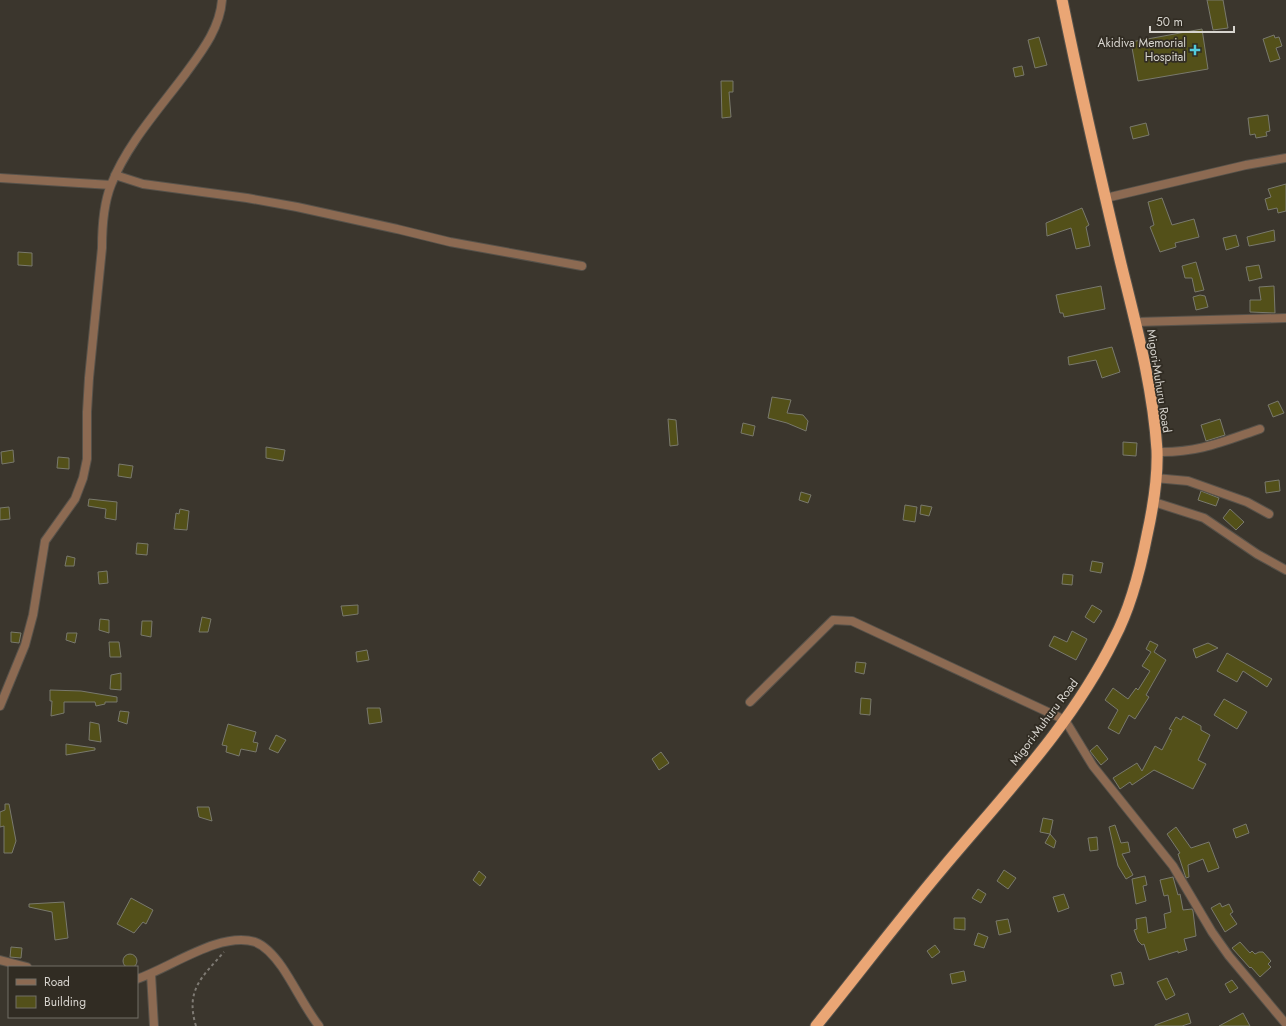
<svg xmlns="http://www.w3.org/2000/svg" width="1286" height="1026" font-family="Jost,sans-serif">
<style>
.building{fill:#535019;stroke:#79796d}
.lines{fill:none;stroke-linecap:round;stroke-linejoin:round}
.minor-casing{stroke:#57524a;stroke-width:10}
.trunk-casing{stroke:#57524a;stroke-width:13}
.path{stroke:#7e7a73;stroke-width:2;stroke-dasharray:3 3;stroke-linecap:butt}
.minor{stroke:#8c6a52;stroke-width:8}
.trunk{stroke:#eaa675;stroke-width:11}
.poi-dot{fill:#53cbda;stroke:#312c23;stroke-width:1.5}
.labels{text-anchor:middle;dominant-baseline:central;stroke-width:3.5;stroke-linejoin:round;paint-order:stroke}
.poi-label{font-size:12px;fill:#d7d4ce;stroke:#312c23;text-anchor:end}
.street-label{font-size:12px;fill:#d7d4ce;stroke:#312c23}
</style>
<rect width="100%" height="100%" fill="#3b362d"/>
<path class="building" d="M1207 0H1223L1228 28 1213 30Z
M1202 29 1208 69 1138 81 1131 42Z
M1274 35 1275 38 1279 37 1282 46 1276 48 1280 59 1270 62 1263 39Z
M1039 37 1047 65 1035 68 1028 40Z
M1022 66 1024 75 1015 77 1013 68Z
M721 81H733V92H729L731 117 722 118Z
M1268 115 1270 131 1266 132 1267 136 1256 138 1255 134 1250 135 1248 118Z
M1146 123 1149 135 1133 139 1130 127Z
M1286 184V211L1278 213 1277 208 1268 210 1265 199 1271 197 1268 189Z
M1162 198 1172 225 1194 219 1199 237 1175 243 1176 247 1160 252 1150 227 1154 225 1148 202Z
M1082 208 1089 225 1086 227 1090 246 1076 249 1071 228 1047 236 1046 223Z
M1274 230 1275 241 1249 246 1247 237Z
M1236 235 1239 246 1226 250 1223 238Z
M18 252 32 253V266L18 265Z
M1196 262 1204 290 1195 292 1192 278H1185L1182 266Z
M1259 265 1262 278 1249 281 1246 267Z
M1101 286 1105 309 1064 317 1063 313H1060L1056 295Z
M1274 286 1275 313 1250 312V300H1261L1259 287Z
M1200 295 1205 296 1208 307 1196 310 1193 297Z
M1112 347 1120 372 1102 378 1096 360 1069 365 1068 357Z
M772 397 791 400 787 413 803 415 808 421 806 431 787 423 768 418Z
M1278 401 1284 413 1273 417 1268 405Z
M668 419 676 420 678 445 670 446Z
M1220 419 1225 435 1206 441 1201 425Z
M743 423 755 426 753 436 741 433Z
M1123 442 1137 443 1136 456 1123 455Z
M266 447 285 450 283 461 266 458Z
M13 450 14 462 2 464 1 452Z
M58 457 69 458V469L57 468Z
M119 464 133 466 131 478 118 476Z
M1279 480 1280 491 1266 493 1265 482Z
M1201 491 1219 498 1216 506 1198 500Z
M801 492 811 495 808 503 799 500Z
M89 499 117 502 116 520 105 518 106 509 88 506Z
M905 505 917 507 915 522 903 520Z
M921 505 932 507 929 516 920 514Z
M9 507 10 519 0 520V508Z
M180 509 189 511 187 530 174 529 176 513 179 514Z
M1230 509 1244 522 1236 530 1223 518Z
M137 543 148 544 147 555 136 554Z
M67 556 75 558 74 566H65Z
M1092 561 1103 563 1101 573 1090 571Z
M107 571 108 583 99 584 98 572Z
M1063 574 1073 575 1072 585 1062 584Z
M358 605V614L343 616 341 606Z
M1092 605 1102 611 1094 623 1085 617Z
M202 617 211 619 208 632H199Z
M100 619 109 620V633L99 630Z
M142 621H152L151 637 141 635Z
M1072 631 1087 639 1076 660 1049 646 1054 636 1067 642Z
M11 632 21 633 19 643 11 642Z
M67 633H77L75 643 66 640Z
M1150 641 1158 645 1154 652 1166 660 1146 695 1149 697 1135 719 1129 715 1119 734 1108 728 1118 710 1105 700 1113 688 1128 699 1136 688 1138 690 1150 671 1142 666 1151 652 1146 649Z
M109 642H119L121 657H110Z
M1208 643 1218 648 1196 658 1193 649Z
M367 650 369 660 357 662 356 652Z
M1227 653 1272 679 1267 687 1243 671 1237 682 1217 671Z
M856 662 866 663 864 674 855 672Z
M121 673V690L110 689 111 675Z
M50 690 81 691 117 697V702H105V704L96 706 95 702H64V713L51 716 52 701H50Z
M861 698 871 699 870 715 860 714Z
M1224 699 1247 712 1237 729 1214 715Z
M367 708H380L382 722 369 724Z
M120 711 129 712 127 724 118 721Z
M1183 716 1201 726V730L1210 735 1198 760 1206 764 1193 789 1154 770 1132 785 1130 782 1120 789 1113 778 1137 763 1142 771 1155 746 1162 750 1172 730 1169 729 1176 717 1181 720Z
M90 722 99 724 101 742 89 740Z
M228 724 256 732 253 742 258 743 256 752 241 749 239 756 226 752 227 746 222 745Z
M276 735 286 740 278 753 269 749Z
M66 744 95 748V750L66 755Z
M1097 745 1108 759 1101 765 1090 751Z
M661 752 669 763 659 770 652 759Z
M5 804H9L16 841 12 853H4V826L0 827V812L5 810Z
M197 807H209L212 821 199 817Z
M1043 818 1053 820 1050 834 1040 832Z
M1246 824 1249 833 1236 838 1233 829Z
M1115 825 1121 843 1128 842 1130 852 1122 854 1133 875 1126 879 1118 866 1109 827Z
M1176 827 1191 848 1209 842 1219 868 1208 872 1203 859 1188 865 1189 877 1186 878 1178 854 1180 853 1167 834Z
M1050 834 1056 841 1054 848 1045 843Z
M1097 837 1098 850 1090 851 1088 838Z
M1004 870 1016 878 1008 889 997 881Z
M479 871 486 877 480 886 473 880Z
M1145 876 1147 885 1143 886 1146 901 1136 904 1132 879Z
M1173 877 1178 895 1180 894 1183 910 1192 909 1193 911 1196 936 1184 939 1187 950 1178 953V951L1149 960 1144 944 1142 945 1138 941 1134 930 1137 929 1136 919 1146 917 1148 933 1166 928 1164 914 1171 912 1168 895 1164 896 1160 880Z
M978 889 986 894 981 903 972 898Z
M1064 894 1069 908 1058 912 1053 897Z
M131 898 153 910 146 924 143 922 134 933 117 924Z
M64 902 68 938 55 940 52 912 29 907V904Z
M1220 903 1222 907 1229 904 1233 912 1230 914 1237 924 1225 932 1211 908Z
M954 918H965V930L954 929Z
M1008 919 1011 932 999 935 996 921Z
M978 933 988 937 984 948 974 945Z
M1240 942 1250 953 1252 951 1255 954 1259 952H1263L1271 961 1268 964 1271 967 1260 977 1251 967 1250 968 1232 948Z
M935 945 940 952 932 958 927 951Z
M11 947 22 948 21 958 10 957Z
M123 961a7 7 0 1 1 14 0a7 7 0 1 1-14 0Z
M964 971 966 981 952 984 950 974Z
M1121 972 1124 984 1114 986 1111 975Z
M1167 978 1175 995 1166 1000 1157 982Z
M1232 980 1238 988 1230 993 1225 984Z
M1188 1013 1191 1023 1182 1026H1155V1025Z
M1243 1013 1250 1026H1219Z"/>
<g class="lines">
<defs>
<path id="minor" d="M115 175 143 184 247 198 297 207 397 229 450 242 582 266
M0 178 111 185
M1106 198 1246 165 1286 158
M1136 322 1286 318
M1157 452C1198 453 1222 442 1260 429
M1155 478 1188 481 1247 502 1269 514
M1154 502 1204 518 1257 554 1286 570
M750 702 833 620 852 621 1065 720 1093 766 1173 866 1212 932 1229 956 1286 1024
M0 706 25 645 33 615 45 541 75 499 83 478 87 459V412L89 378 102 248C102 227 103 205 111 185 127 144 160 108 186 73 202 51 220 28 222 0
M0 960 27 967
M151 974 154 1026
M137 979C170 968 220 931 255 942 266 946 275 957 282 967 295 986 305 1008 319 1026"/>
<path id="trunk" d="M816 1026C858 974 899 920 942 869 1003 796 1072 725 1114 639 1131 607 1140 571 1147 535 1153 508 1158 478 1157 450 1153 387 1136 325 1121 264 1100 176 1080 88 1062 0"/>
</defs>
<use href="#minor" class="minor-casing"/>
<use href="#trunk" class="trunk-casing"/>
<path class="path" d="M196 1026C185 990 202 977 224 952"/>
<use href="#minor" class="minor"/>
<use href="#trunk" class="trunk"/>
</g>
<path class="poi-dot" d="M1193 44h4v4h4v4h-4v4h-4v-4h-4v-4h4z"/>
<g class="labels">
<g class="poi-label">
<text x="1186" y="43">Akidiva Memorial<tspan x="1186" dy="14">Hospital</tspan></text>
</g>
<g class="street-label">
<text transform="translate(1159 381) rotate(81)">Migori-Muhuru Road</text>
<text transform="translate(1044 722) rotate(-53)">Migori-Muhuru Road</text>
</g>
</g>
<rect x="8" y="966" width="130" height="52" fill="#312c23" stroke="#736f67"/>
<rect x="16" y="979" width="20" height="6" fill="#8c6a52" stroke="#736f67"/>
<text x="44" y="986" font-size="12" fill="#d7d4ce">Road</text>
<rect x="16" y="996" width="20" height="12" fill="#535019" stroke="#736f67"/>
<text x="44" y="1006" font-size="12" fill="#d7d4ce">Building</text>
<path d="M1150 26v6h84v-6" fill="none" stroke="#d7d4ce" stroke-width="2"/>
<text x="1156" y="26" font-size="12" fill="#d7d4ce" stroke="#312c23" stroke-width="3" paint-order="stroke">50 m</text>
</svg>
